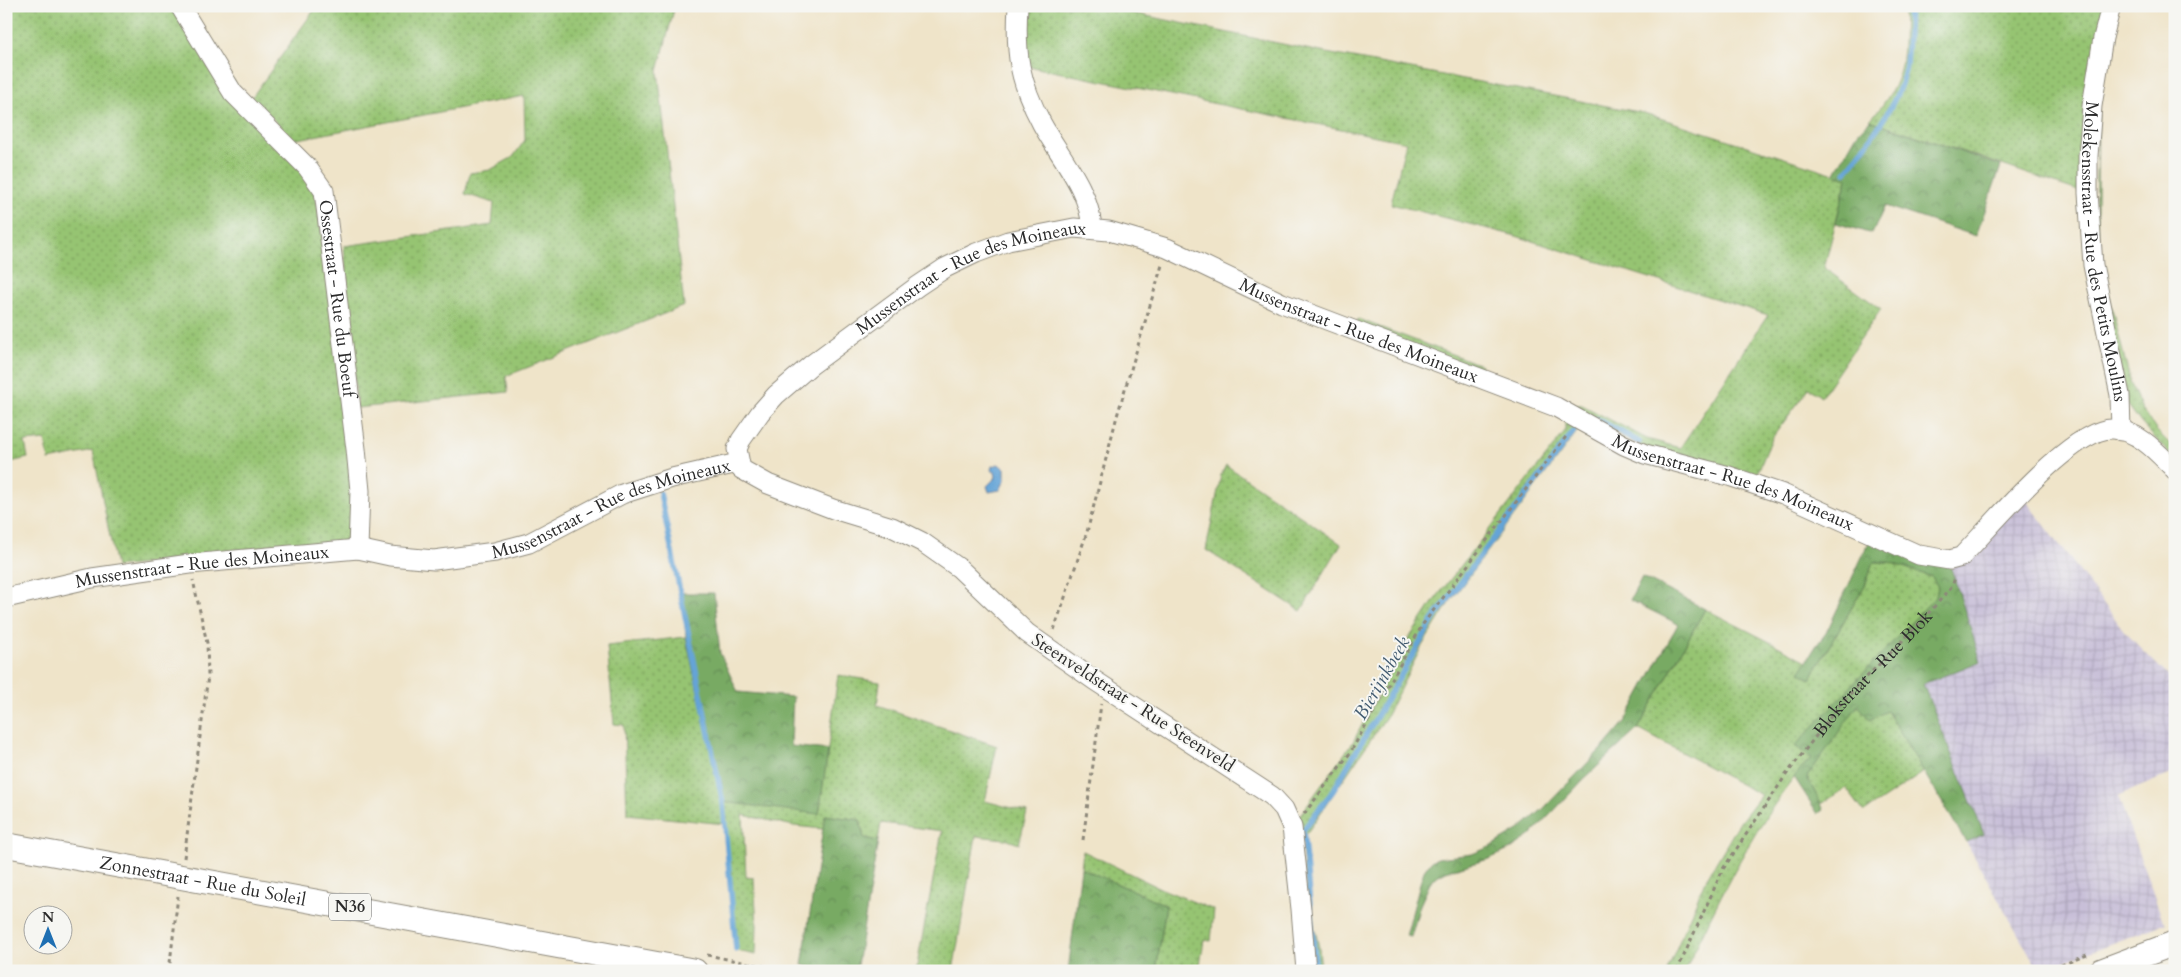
<svg xmlns="http://www.w3.org/2000/svg" width="2181" height="977" font-family="Cardo,serif">
<style>
.industrial{fill:url(#industrial-grid)}
.grass{fill:url(#grass-dots);stroke:#60784e}
.forest{fill:url(#forest-crowns);stroke:#526a48}
.water{fill:#65a4d7;stroke:#486881}
.lines{fill:none;stroke-linecap:round;stroke-linejoin:round}
.stream{stroke:#65a4d7;stroke-width:5.5}
.minor-casing{stroke:#8d887a;stroke-width:21}
.major-casing{stroke:#8d887a;stroke-width:26}
.path{stroke:#8d887a;stroke-width:3;stroke-dasharray:4 4;stroke-linecap:butt}
.minor{stroke:#fff;stroke-width:19}
.major{stroke:#fff;stroke-width:24}
.labels{text-anchor:middle;dominant-baseline:central;stroke-width:4;stroke-linejoin:round;paint-order:stroke}
.shield{fill:#f6f6f2;stroke:#686867;stroke-width:1}
.shield-label{font-size:16px;font-weight:bold;fill:#2b2b2b}
.street-label{font-size:18px;fill:#2b2b2b;stroke:#f6f6f2}
.water-label{font-size:19px;font-style:italic;fill:#425b70;stroke:#f6f6f2}
</style>
<defs>
<pattern id="industrial-grid" width="8" height="8" patternUnits="userSpaceOnUse" patternTransform="scale(1.25)"><rect width="8" height="8" fill="#c8bfd8"/><path d="M0 4h8M4 0v8" fill="none" stroke="#aca4ba"/></pattern>
<pattern id="grass-dots" width="8" height="8" patternUnits="userSpaceOnUse" patternTransform="scale(1.25)"><rect width="8" height="8" fill="#96c472"/><path d="M2 2h.1M6 6h.1" fill="none" stroke="#7b9f5e" stroke-width="1.8" stroke-linecap="round"/></pattern>
<pattern id="forest-crowns" width="20" height="18" patternUnits="userSpaceOnUse" patternTransform="scale(1.25)"><rect width="20" height="18" fill="#78aa64"/><path d="M2 6a3 3 0 1 1 6 0M12 15a3 3 0 1 1 6 0" fill="none" stroke="#638b53"/></pattern>
</defs>
<rect width="100%" height="100%" fill="#f6f6f2"/>
<filter id="ink" filterUnits="userSpaceOnUse"><feTurbulence type="fractalNoise" baseFrequency=".02" numOctaves="2"/><feDisplacementMap in="SourceGraphic" scale="10" xChannelSelector="R" yChannelSelector="G"/><feConvolveMatrix kernelMatrix="1 2 1 2 8 2 1 2 1" color-interpolation-filters="sRGB"/></filter>
<filter id="wash" filterUnits="userSpaceOnUse"><feTurbulence type="fractalNoise" baseFrequency=".0096" numOctaves="4" result="noise"/><feDisplacementMap in="SourceGraphic" scale="20" xChannelSelector="R" yChannelSelector="G"/><feGaussianBlur stdDeviation="1.12" result="paint"/><feColorMatrix in="noise" values="0 0 0 0 0 0 0 0 0 0 0 0 0 0 0 0 0 1.4 0 .05"/><feComposite in="paint" operator="in"/></filter>
<g filter="url(#wash)">
<rect width="100%" height="100%" fill="#efe4c9"/>
<path class="industrial" d="M2026 500 2125 632 2175 683V772L2118 796 2162 918 2166 923 2039 971 1966 842 1984 834 1923 684 1981 661 1951 568Z"/>
<path class="grass" d="M6 6H174L314 183 349 412 353 537 343 543 116 567 93 451 49 460 45 440 25 442 28 458 6 463Z
M317 6H675L658 71 684 306 506 376 508 392 357 408 344 246 492 225 494 203 465 194 470 173 490 170 513 157 525 140 524 96 293 140 252 97Z
M1022 6H1099L1321 52 1644 113 1847 178 1824 268 1881 309 1821 397 1809 388 1772 438 1755 479 1653 452 1558 404 1582 405 1647 439 1680 448 1768 315 1516 236 1391 204 1406 142 1032 67H1023Z
M1904 6H2107L2084 193 1870 120C1908 78 1902 59 1904 6Z
M2098 108 2097 219 2104 277 2131 384 2141 408 2156 430 2175 449V460L2141 423 2128 405 2094 243Z
M1358 319 1481 365 1480 372 1355 327Z
M1565 418 1579 429 1449 603 1422 646 1386 717 1302 840 1294 823 1353 742 1406 643 1436 598 1565 432Z
M1226 465 1341 544 1301 611 1206 550 1221 475Z
M1874 562H1889L1932 577 1938 587 1936 596 1811 758C1756 819 1720 897 1685 971H1667L1704 883 1740 822 1761 795 1638 729 1705 609 1807 661 1801 672 1810 679 1865 585Z
M686 637 715 763 819 813 838 675 880 682 877 705 997 746 985 801 1027 812 1019 844 1005 839 976 836 953 971H916L942 831 881 823 878 841 864 838 860 820 826 815 823 829 794 826 743 815 746 877 754 878 757 926 756 955 737 951 725 824 627 814 624 725 614 724 607 646Z
M1858 704 1887 711 1924 772 1864 812 1846 788 1821 804 1807 777Z
M1302 847 1306 848 1313 921 1319 948 1321 971H1312Z
M1083 851 1162 889 1214 910 1211 941 1204 940 1199 971H1156L1166 905 1081 868Z"/>
<path class="forest" d="M1870 120 2001 166 1976 236 1885 206 1872 234 1836 223 1847 178 1834 174 1857 134Z
M1870 540 1951 568 1981 661 1923 684 1984 834 1966 842 1887 711 1870 720 1858 705 1807 777 1824 810 1818 814 1794 777 1811 758 1795 746 1936 596 1938 587 1932 577 1889 562H1874L1865 585 1810 679 1800 672 1816 646 1826 633Z
M1642 577 1705 609 1638 729 1584 779 1530 836 1509 850 1489 859 1446 871 1432 879 1420 905 1411 937 1406 936 1420 883 1424 871 1431 861 1438 858 1472 854 1492 846 1520 829 1543 809 1606 744 1625 722 1678 624 1630 600Z
M682 593H714L720 653 738 692 793 697 791 746 828 750 819 814 722 802 686 637Z
M825 815 860 820 864 838 878 841 856 971H831L802 965Z
M1081 868 1166 905 1156 971H1068Z"/>
<path class="water" d="M998 464 1005 468V480L1000 490 989 492 987 486 996 477 995 472 991 470 992 466Z"/>
<g class="lines">
<path class="stream" d="M1846 172C1868 142 1901 102 1906 64 1908 45 1908 25 1909 6
M1597 419 1639 442
M660 493 723 803 736 950
M1316 971 1303 830 1333 791 1435 617 1574 431"/>
</g>
</g>
<g filter="url(#ink)">
<g class="lines">
<defs>
<g id="minor">
<path id="s2" d="M180 6 233 93 307 167 324 191 356 449 360 491 358 549"/>
<path d="M1018 6C1015 54 1019 81 1042 124 1060 157 1090 190 1092 229"/>
<path id="s3" d="M2111 6 2103 38 2092 106 2088 156V193L2093 265 2120 395 2121 431"/>
<path id="s4" d="M6 598 92 578 190 564 358 549 390 556 434 560 495 552 529 543 622 494 672 478 738 463"/>
<path id="s5" d="M1306 971 1301 909 1292 827 1284 809 1272 796 1094 680 1027 633 959 568 922 542 892 527 833 509 768 484 741 469 737 449 741 440 760 413 776 395 811 365 918 286 945 268 976 253 1008 241 1074 228 1109 231 1167 248 1282 303 1556 407 1624 445 1645 454 1729 476 1783 494 1919 555 1950 560 1961 557C1990 528 2072 427 2113 429 2138 430 2158 453 2175 470"/>
</g>
<g id="major">
<path id="s6" d="M6 845 695 971"/>
<path d="M2101 971 2175 943"/>
</g>
</defs>
<use href="#minor" class="minor-casing"/>
<use href="#major" class="major-casing"/>
<g class="path">
<path d="M1054 630 1087 532 1117 416 1162 265"/>
<path d="M1304 814 1350 753 1423 624 1568 434"/>
<path d="M1083 840 1101 704"/>
<path d="M184 858 208 676 207 643 193 580"/>
<path d="M707 955 787 971"/>
<path d="M169 971 178 896"/>
<path id="s1" d="M1677 971 1723 869 1786 775 1842 702 1914 629 1952 587 1955 577"/>
<path d="M2046 971 2087 955"/>
</g>
<use href="#minor" class="minor"/>
<use href="#major" class="major"/>
</g>
</g>
<g class="labels">
<rect class="shield" x="329" y="893.5" width="42" height="27" rx="4"/>
<g class="shield-label">
<text x="350" y="907">N36</text>
</g>
<g class="street-label">
<text stroke="none"><textPath href="#s3" startOffset="249">Molekensstraat - Rue des Petits Moulins</textPath></text>
<text stroke="none"><textPath href="#s5" startOffset="1131">Mussenstraat - Rue des Moineaux</textPath></text>
<text stroke="none"><textPath href="#s2" startOffset="344">Ossestraat - Rue du Boeuf</textPath></text>
<text stroke="none"><textPath href="#s5" startOffset="1551">Mussenstraat - Rue des Moineaux</textPath></text>
<text stroke="none"><textPath href="#s5" startOffset="1956">Mussenstraat - Rue des Moineaux</textPath></text>
<text stroke="none"><textPath href="#s4" startOffset="619">Mussenstraat - Rue des Moineaux</textPath></text>
<text stroke="none"><textPath href="#s4" startOffset="199">Mussenstraat - Rue des Moineaux</textPath></text>
<text stroke="none"><textPath href="#s1" startOffset="359">Blokstraat - Rue Blok</textPath></text>
<text transform="translate(1133 703) rotate(33)">Steenveldstraat - Rue Steenveld</text>
<text stroke="none"><textPath href="#s6" startOffset="200">Zonnestraat - Rue du Soleil</textPath></text>
</g>
<g class="water-label">
<text transform="translate(1382 678) rotate(-60)">Bierijnkbeek</text>
</g>
</g>
<rect width="2181" height="977" fill="none" stroke="#f6f6f2" stroke-width="25"/>
<g transform="translate(48 930)"><circle r="24" fill="#f6f6f2" stroke="#a5a5a2"/>
<path d="M0-4L9 19L0 12L-9 19Z" fill="#1f6fb2"/>
<text y="-8" font-size="14" font-weight="bold" text-anchor="middle" fill="#2b2b2b">N</text>
</g>
</svg>
